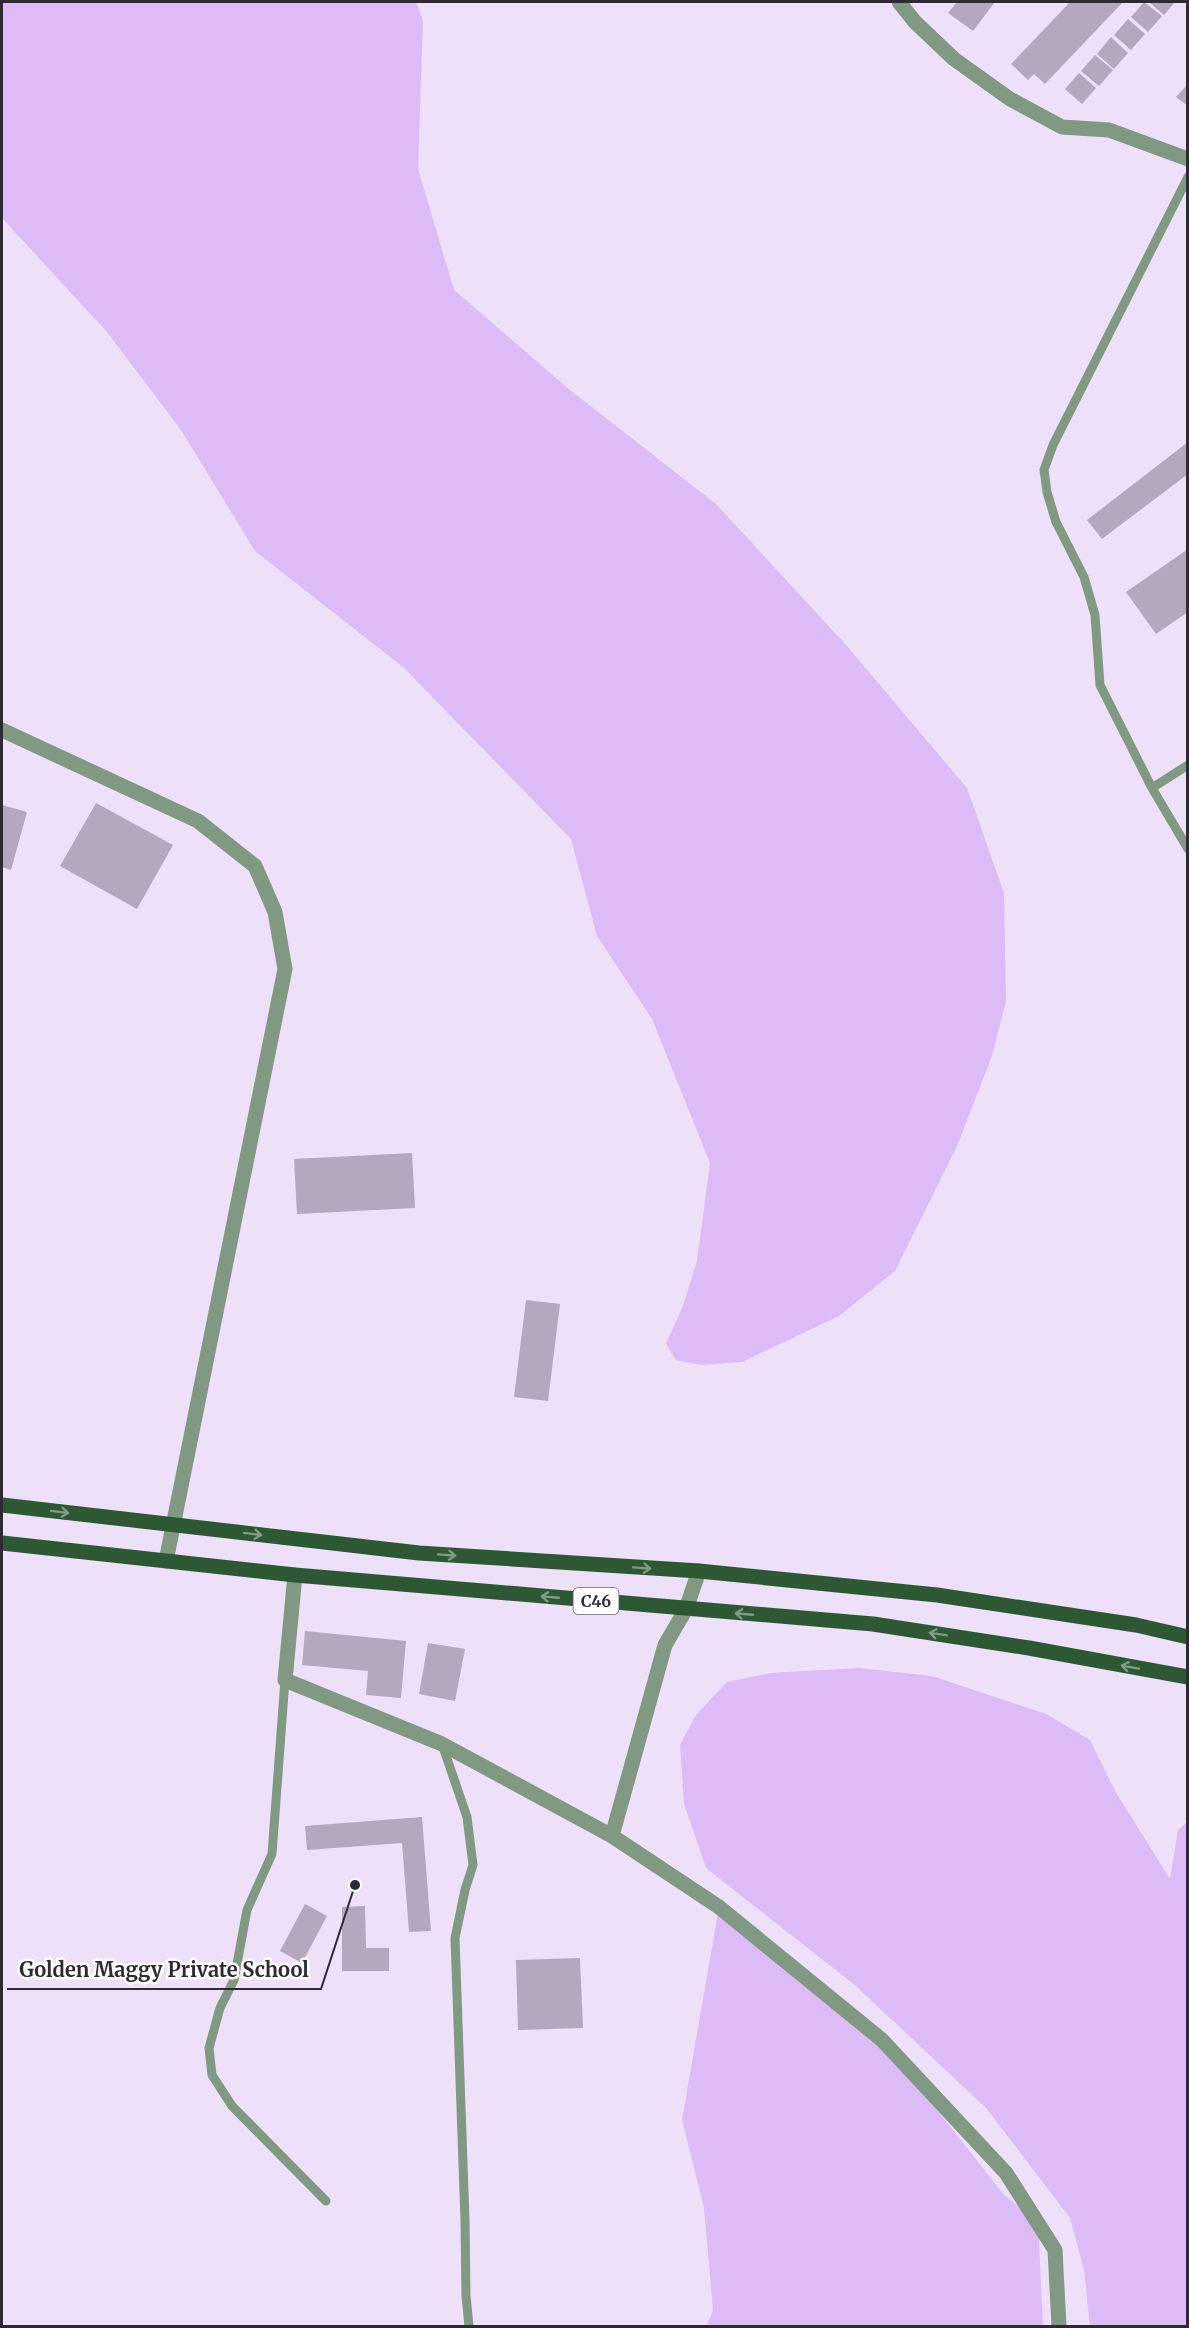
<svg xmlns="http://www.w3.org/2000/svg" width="1189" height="2328" font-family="Merriweather,serif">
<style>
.water{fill:#ddbbf7}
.building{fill:#b4a7be}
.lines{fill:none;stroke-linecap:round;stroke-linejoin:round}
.service{stroke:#819883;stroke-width:9}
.minor{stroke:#819883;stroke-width:15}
.primary{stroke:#2e5834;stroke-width:15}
.oneway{stroke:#829b85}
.labels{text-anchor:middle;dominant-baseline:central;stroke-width:5;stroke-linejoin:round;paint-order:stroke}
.shield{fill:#fff;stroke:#6d6970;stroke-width:1.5}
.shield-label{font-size:16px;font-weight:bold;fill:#2e2932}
.leader{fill:none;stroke:#2e2932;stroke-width:2}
.callout-dot{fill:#2e2932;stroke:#fff;stroke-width:2}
.callout-label{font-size:20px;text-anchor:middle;font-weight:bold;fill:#2e2932;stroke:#fff;stroke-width:5;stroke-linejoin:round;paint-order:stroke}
</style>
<rect width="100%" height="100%" fill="#ede0f8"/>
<path class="water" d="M2 2H416L423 21 418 169 454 290 570 390 716 504 846 645 967 788 1004 893 1006 1001 992 1056 957 1146 895 1271 839 1316 742 1362 702 1365 676 1360 666 1344 683 1306 697 1261 710 1163 652 1019 597 936 571 839 403 667 255 551 181 430 107 332 2 218Z
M859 1668 932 1676 1046 1714 1090 1740 1115 1791 1170 1879 1178 1830 1187 1822V2326H1090L1084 2270 1070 2218 987 2109 856 1986 706 1868 684 1804 680 1745 696 1715 727 1682 770 1673Z
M719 1907 882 2040 1004 2195 1038 2222 1043 2326H707L713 2310 704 2208 682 2120Z"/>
<path class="building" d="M957 2H995L973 31 948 13Z
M1070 2H1123L1045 84 1034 74 1028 80 1011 64Z
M1144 2 1162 16 1148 32 1131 17Z
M1149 2H1175L1164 15Z
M1128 19 1145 34 1131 50 1114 35Z
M1111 37 1128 53 1114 69 1097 54Z
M1095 55 1113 70 1099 86 1081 71Z
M1079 73 1096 88 1082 104 1065 89Z
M1188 84V106L1176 97Z
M1188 442V474L1102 539 1087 520Z
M1188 549V612L1156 634 1126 592Z
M96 803 173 845 137 909 60 866Z
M2 805 27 812 11 870 2 867Z
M412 1153 415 1208 297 1214 294 1159Z
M526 1300 560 1304 548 1401 514 1397Z
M305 1631 406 1641 401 1698 366 1695 368 1671 302 1665Z
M428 1643 465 1649 455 1701 419 1694Z
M422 1817 431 1931 409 1932 402 1843 307 1850 305 1826Z
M305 1904 327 1916 302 1963 280 1951Z
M365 1906 366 1948H389V1971H342V1907Z
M580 1958 583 2028 518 2030 516 1960Z"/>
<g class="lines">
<path class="service" d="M1188 177 1053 445 1044 470 1047 492 1056 522 1084 577 1095 615 1100 685 1152 788 1188 849
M1152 788 1188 765
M285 1680 272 1854 247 1910 234 1980 220 2008 209 2048 212 2075 232 2106 326 2201
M442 1744 467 1817 473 1865 465 1890 455 1938 465 2220 466 2296 469 2326"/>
<path class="minor" d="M899 2 915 22 954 59 1010 99 1062 127 1109 130 1188 159
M2 730 198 821 255 866 275 912 285 969 166 1561
M699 1571 686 1609 665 1645 612 1836 719 1907 882 2040 1006 2173 1055 2250 1059 2326
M295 1575 285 1680 442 1744 612 1836"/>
<path class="primary" d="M2 1505 419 1553 699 1571 937 1595 1136 1625 1188 1637
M2 1543 295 1575 873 1624 1029 1648 1188 1677"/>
</g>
<defs><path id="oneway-shaft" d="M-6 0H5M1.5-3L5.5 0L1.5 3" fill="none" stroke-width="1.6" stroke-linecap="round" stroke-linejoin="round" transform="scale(1.5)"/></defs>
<g class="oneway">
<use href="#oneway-shaft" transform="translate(60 1512) rotate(7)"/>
<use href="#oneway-shaft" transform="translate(253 1534) rotate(7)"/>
<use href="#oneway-shaft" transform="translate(447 1555) rotate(4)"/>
<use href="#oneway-shaft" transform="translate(642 1568) rotate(4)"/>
<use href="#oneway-shaft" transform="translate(550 1597) rotate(-175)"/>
<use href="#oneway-shaft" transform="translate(744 1614) rotate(-175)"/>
<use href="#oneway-shaft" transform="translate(938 1634) rotate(-171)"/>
<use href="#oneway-shaft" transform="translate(1130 1667) rotate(-170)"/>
</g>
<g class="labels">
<rect class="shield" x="573.5" y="1588" width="45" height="26" rx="4.5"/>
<g class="shield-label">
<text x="596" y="1601">C46</text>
</g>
</g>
<path class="leader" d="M355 1885L321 1989H7"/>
<circle class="callout-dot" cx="355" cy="1885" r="6"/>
<g class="callout-label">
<text x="164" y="1977">Golden Maggy Private School</text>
</g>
<rect width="1189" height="2328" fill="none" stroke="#2e2932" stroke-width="6"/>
</svg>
